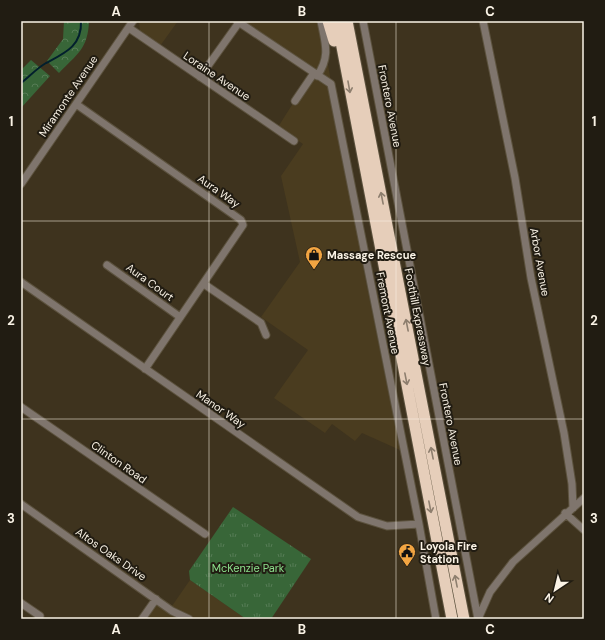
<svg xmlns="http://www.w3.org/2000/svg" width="605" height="640" font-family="'DM Sans',sans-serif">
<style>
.built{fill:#4a3c1f}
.grass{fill:url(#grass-tufts)}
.forest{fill:url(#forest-crowns)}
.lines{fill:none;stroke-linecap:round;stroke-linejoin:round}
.stream{stroke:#021f2d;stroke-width:2}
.minor-casing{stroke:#5c523e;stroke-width:9}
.highway-casing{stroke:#5c523e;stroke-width:13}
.minor{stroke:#7f756d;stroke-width:7}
.highway{stroke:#e6ceba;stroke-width:11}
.oneway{stroke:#8d7e6e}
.grid{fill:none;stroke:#faf3e6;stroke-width:1;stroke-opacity:0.55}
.labels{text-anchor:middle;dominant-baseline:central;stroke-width:4;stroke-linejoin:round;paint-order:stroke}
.street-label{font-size:11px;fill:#faf3e6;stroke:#211c12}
.poi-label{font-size:11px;font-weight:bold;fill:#faf3e6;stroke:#211c12;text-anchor:start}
.park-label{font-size:11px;fill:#8cdf8c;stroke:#211c12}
.neatline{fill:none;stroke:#faf3e6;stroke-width:1.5}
.grid-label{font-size:13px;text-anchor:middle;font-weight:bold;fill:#faf3e6}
</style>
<defs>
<pattern id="grass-tufts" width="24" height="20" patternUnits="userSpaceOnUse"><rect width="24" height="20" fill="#386638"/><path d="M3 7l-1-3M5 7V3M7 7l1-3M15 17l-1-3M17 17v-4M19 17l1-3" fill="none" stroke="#567c55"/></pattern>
<pattern id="forest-crowns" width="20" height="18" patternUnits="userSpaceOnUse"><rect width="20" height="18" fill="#386638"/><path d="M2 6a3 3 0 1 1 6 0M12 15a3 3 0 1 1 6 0" fill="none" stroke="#567c55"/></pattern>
</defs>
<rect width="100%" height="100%" fill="#3e331e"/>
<path class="built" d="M139 21H178L160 46 140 31Z
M235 21H319L327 59 364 272 400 450 362 433 355 441 332 424 325 433 274 398 308 350 261 317 300 262 281 176 303 144 278 127 311 75Z
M190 580 246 619H144L157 596 172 606Z"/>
<path class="grass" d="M233 507 311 559 271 619H246L190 580 189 571Z"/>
<path class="forest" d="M64 21H89C88 49 77 54 59 73L47 61 63 39Z
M31 60 50 76 21 108V70Z"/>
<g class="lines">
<path class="stream" d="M21 83C29 77 37 68 46 63 65 53 82 46 81 21"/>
<defs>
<path id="minor" d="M237 21 331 84 419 524 436 619
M363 21 478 619
M483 21 515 178 531 278 564 433 572 484 573 508
M129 28 294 141
M317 76C331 56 325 43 321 21
M200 77 240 21
M295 101 314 73
M76 104 241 220 243 225 145 369
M21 184 133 21
M107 265 180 317
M21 282 358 517 387 526 419 524
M204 284 261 323 266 335
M21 407 205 534
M21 504 172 611 189 619
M565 513 584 530
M21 603 40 616 38 619
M142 619 156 599
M478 619 490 592 513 562 584 498"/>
<path id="highway" d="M328 21 334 41
M337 21 452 619
M347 21 464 619"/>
</defs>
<use href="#minor" class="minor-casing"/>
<use href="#highway" class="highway-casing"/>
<use href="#minor" class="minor"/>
<use href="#highway" class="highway"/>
</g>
<defs><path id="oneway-shaft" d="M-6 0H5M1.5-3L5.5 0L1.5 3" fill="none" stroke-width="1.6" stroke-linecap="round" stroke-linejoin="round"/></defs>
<g class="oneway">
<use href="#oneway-shaft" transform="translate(349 87) rotate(80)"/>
<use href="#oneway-shaft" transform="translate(382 198) rotate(-101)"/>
<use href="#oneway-shaft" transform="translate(407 325) rotate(-101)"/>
<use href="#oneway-shaft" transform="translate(406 379) rotate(79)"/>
<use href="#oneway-shaft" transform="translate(432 453) rotate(-101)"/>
<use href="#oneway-shaft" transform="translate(430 507) rotate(79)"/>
<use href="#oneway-shaft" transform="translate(456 581) rotate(-101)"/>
</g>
<path class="grid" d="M209 21V619M396 21V619M21 221H584M21 419H584"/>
<defs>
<symbol id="shop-pin" viewBox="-11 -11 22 30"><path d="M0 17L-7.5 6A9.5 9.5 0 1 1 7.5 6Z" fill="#f2a542" stroke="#211c12"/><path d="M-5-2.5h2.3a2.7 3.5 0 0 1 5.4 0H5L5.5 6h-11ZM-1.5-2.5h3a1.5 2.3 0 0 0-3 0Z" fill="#111"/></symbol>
<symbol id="civic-pin" viewBox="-11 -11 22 30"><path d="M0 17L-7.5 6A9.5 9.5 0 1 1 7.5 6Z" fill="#f2a542" stroke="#211c12"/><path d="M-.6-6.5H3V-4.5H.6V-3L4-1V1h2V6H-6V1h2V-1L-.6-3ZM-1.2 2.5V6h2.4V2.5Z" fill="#111"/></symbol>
</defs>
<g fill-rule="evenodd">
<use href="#shop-pin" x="304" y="245" width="20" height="27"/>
<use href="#civic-pin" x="397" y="542" width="20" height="27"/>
</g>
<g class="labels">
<g class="street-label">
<text transform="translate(217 76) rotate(34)">Loraine Avenue</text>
<text transform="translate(68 96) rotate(-56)">Miramonte Avenue</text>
<text transform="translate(390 106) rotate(79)">Frontero Avenue</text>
<text transform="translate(219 191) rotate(35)">Aura Way</text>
<text transform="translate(540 262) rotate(80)">Arbor Avenue</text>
<text transform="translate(150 282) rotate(36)">Aura Court</text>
<text transform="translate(388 313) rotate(79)">Fremont Avenue</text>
<text transform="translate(418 317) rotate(79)">Foothill Expressway</text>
<text transform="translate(221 409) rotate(35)">Manor Way</text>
<text transform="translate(451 424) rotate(79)">Frontero Avenue</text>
<text transform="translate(119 462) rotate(35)">Clinton Road</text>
<text transform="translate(111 554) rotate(35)">Altos Oaks Drive</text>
</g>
<g class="poi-label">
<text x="327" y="255">Massage Rescue</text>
<text x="420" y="546">Loyola Fire<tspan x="420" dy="13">Station</tspan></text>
</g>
<g class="park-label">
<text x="248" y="568">McKenzie Park</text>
</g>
</g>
<rect width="605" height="640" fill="none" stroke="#211c12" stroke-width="44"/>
<g transform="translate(555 590) rotate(215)" stroke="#211c12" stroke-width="3" paint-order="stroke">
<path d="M0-3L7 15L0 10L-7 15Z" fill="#faf3e6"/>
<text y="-6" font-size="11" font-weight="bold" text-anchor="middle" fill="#faf3e6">N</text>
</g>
<rect x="22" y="22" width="561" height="596" class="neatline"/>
<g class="grid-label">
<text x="116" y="16">A</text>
<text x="302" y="16">B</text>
<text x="490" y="16">C</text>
<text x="11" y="126">1</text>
<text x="594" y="126">1</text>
<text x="11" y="325">2</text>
<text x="594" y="325">2</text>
<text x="11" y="523">3</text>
<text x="594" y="523">3</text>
<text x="116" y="634">A</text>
<text x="302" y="634">B</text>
<text x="490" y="634">C</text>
</g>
</svg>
